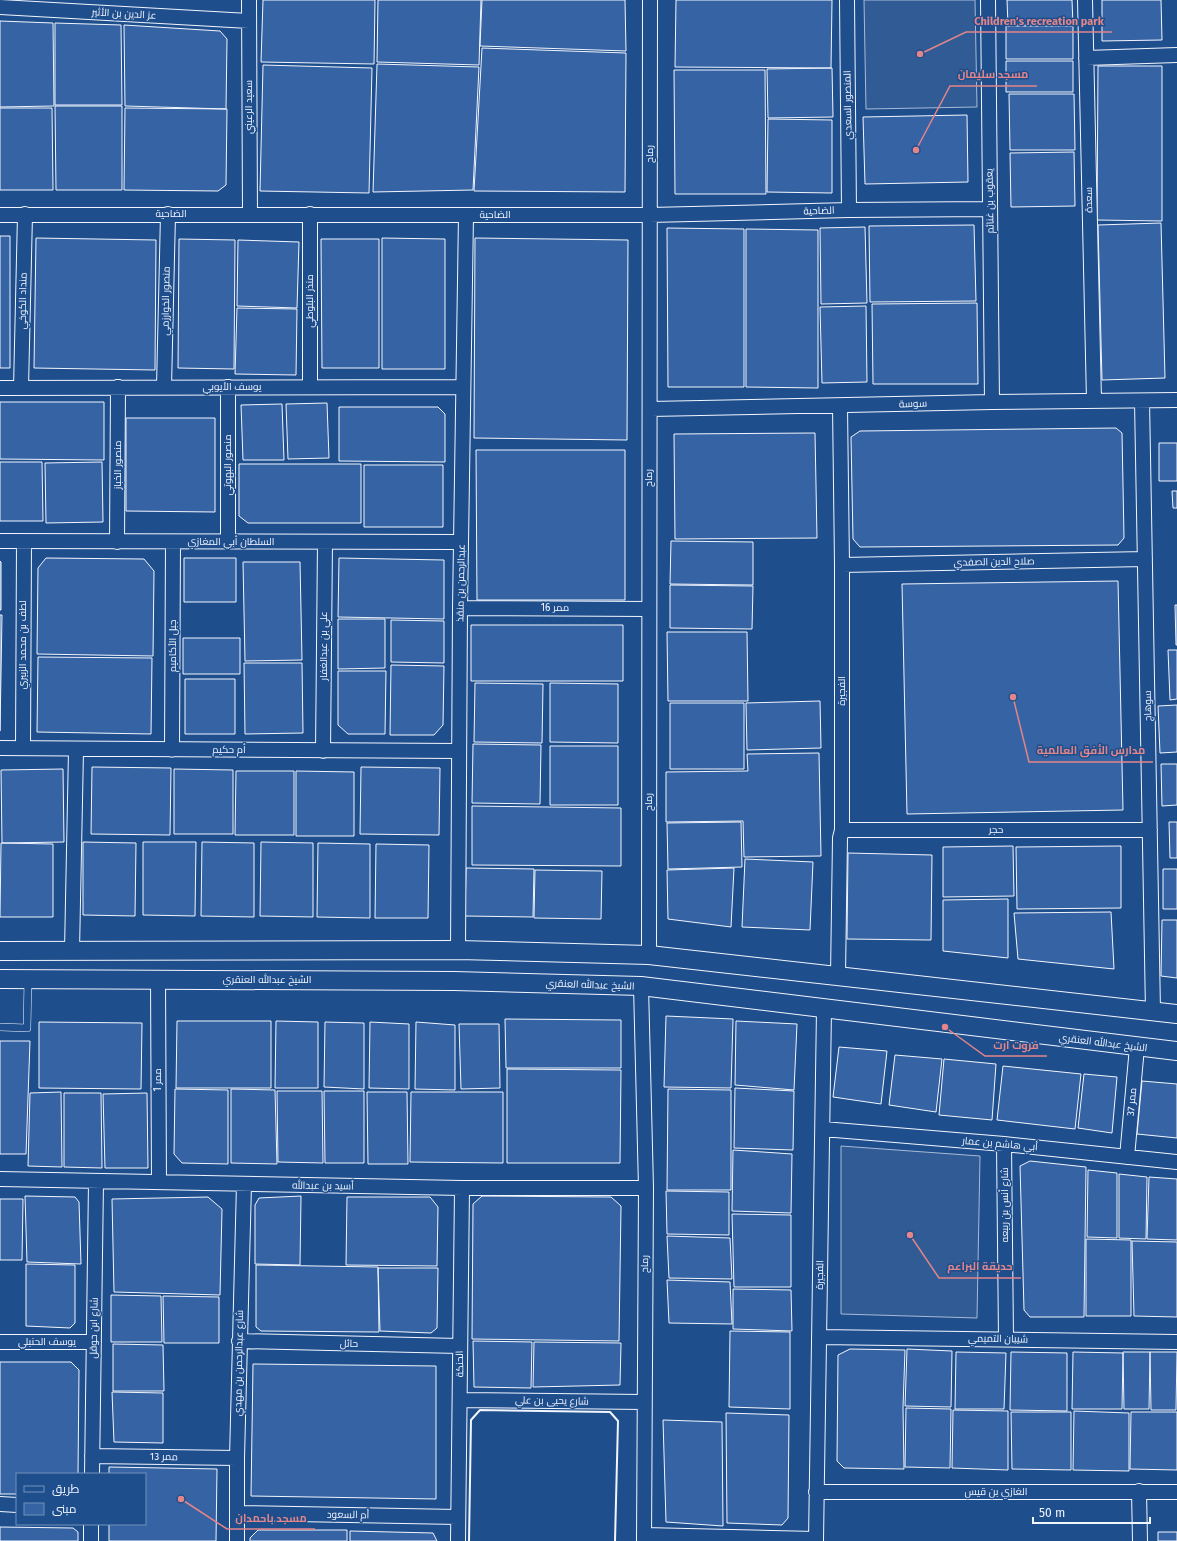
<svg xmlns="http://www.w3.org/2000/svg" width="1177" height="1541" font-family="'Fira Sans',Cairo,sans-serif">
<style>
.built{fill:#305b95;stroke:#a8bbd7}
.building{fill:#3563a3;stroke:#f2f6ff}
.lines{fill:none;stroke-linecap:round;stroke-linejoin:round}
.service-casing{stroke:#f2f6ff;stroke-width:8}
.minor-casing{stroke:#f2f6ff;stroke-width:16}
.tertiary-casing{stroke:#f2f6ff;stroke-width:20}
.service{stroke:#1f4e8c;stroke-width:7}
.minor{stroke:#1f4e8c;stroke-width:14}
.tertiary{stroke:#1f4e8c;stroke-width:18}
.wall{stroke:#f2f6ff;stroke-width:2}
.labels{text-anchor:middle;dominant-baseline:central;stroke-width:3;stroke-linejoin:round;paint-order:stroke}
.street-label{font-size:10px;fill:#f2f6ff;stroke:#1f4e8c}
.leader{fill:none;stroke:#e38589;stroke-width:1.5}
.callout-dot{fill:#e38589;stroke:#1f4e8c;stroke-width:1.5}
.callout-label{font-size:11px;text-anchor:middle;font-weight:bold;fill:#e38589;stroke:#1f4e8c;stroke-width:3;stroke-linejoin:round;paint-order:stroke}
</style>
<rect width="100%" height="100%" fill="#1f4e8c"/>
<path class="built" d="M864 0H975L977 107 866 109Z
M841 1146 980 1156 977 1318 841 1314Z"/>
<path class="building" d="M263 0H375L374 64 261 62Z
M378 0H481L479 65 377 62Z
M482 0H625L626 51 480 46Z
M676 0H832L831 68 675 67Z
M1007 0H1072L1073 25H1008Z
M1102 0H1161L1162 40 1102 41Z
M0 21 53 23 54 106 0 107Z
M55 23 121 25 122 105H55Z
M124 25 220 31 227 39 226 109 125 106Z
M1006 26H1073V59H1006Z
M482 48 626 53 625 192 474 191Z
M1006 61H1073V92H1006Z
M377 64 479 67 473 190 373 192Z
M263 65 372 68 369 193 260 191Z
M1098 66H1162V221L1097 220Z
M832 68 833 117 768 118 767 69Z
M674 70H765L766 194H675Z
M1009 94H1074L1075 150H1010Z
M55 106H122V190H56Z
M0 108H52L53 190H0Z
M125 108 227 109 226 185 218 191 124 190Z
M967 115 968 182 865 184 863 117Z
M768 119 832 120V193L767 192Z
M1074 152 1075 206 1011 207 1010 153Z
M1161 223 1165 378 1102 380 1098 225Z
M974 225 976 301 870 302 869 226Z
M865 227 867 303 821 304 820 228Z
M667 228 744 229V387H668Z
M746 229 818 230V388L746 387Z
M0 236H10V368H0Z
M36 238 156 240 155 370 34 368Z
M382 238 445 239V369H382Z
M475 238 628 240 627 440 474 438Z
M179 239 235 240 234 369 178 368Z
M321 239H379V368H322Z
M238 240 299 242 297 308 237 306Z
M977 303 978 384H873L872 304Z
M866 306 867 382 822 383 820 307Z
M237 308 297 309 296 375 235 374Z
M0 402H104V460L0 459Z
M327 403 329 458 288 459 286 404Z
M282 404 284 460H243L241 405Z
M339 407H438L445 414V462L339 461Z
M126 418H215V512L126 511Z
M1116 428 1122 433 1124 538 1118 545 860 547 853 539 851 437 860 431Z
M815 433 817 538 675 539 674 434Z
M1159 443H1177V481H1159Z
M476 450H625V600H477Z
M0 462H42L43 521H0Z
M102 462 103 522 46 523 45 463Z
M239 464H361V523H248L239 516Z
M364 465H443V527H364Z
M1172 491H1177V508H1173Z
M671 541 753 542V585L670 584Z
M46 558 144 559 154 571 153 656 37 654 38 568Z
M184 558H236V602H184Z
M339 558 444 560V619L338 617Z
M0 561 1 562V610H0Z
M243 562H300L302 660 245 661Z
M1118 581 1123 810 907 814 902 584Z
M670 585 753 586 752 629 670 628Z
M1175 605H1177V645H1176Z
M0 615H2L0 731Z
M338 619H385V668L338 669Z
M391 620 444 621V663L391 662Z
M471 625H623V681H471Z
M667 632H747L748 701H668Z
M183 638H240V674H183Z
M1168 650H1177V699L1170 700Z
M38 657 152 658 151 734 37 732Z
M244 663H302L303 733 245 734Z
M391 665 444 666 443 725 434 735H390Z
M338 671H386L385 734H348L338 725Z
M185 679H235V734H185Z
M475 683 543 684 542 743 474 742Z
M550 683 618 684V743L550 742Z
M820 701 821 748 747 750 746 703Z
M670 703H744V769H670Z
M1177 705V752L1160 753 1158 706Z
M473 744 541 745 540 804 472 803Z
M550 746H618V805H550Z
M819 753 821 856 744 857 743 821 666 822V772L748 771 747 754Z
M1161 764H1177V805L1162 806Z
M92 767 171 768 170 835 91 834Z
M361 767 440 768 439 835 360 834Z
M63 769 64 842 2 843 1 770Z
M174 769 233 770V834H174Z
M236 771H294V835H235Z
M296 771 354 772V836H296Z
M472 806 621 808V866L472 865Z
M741 822 742 867 668 869 667 823Z
M1169 822H1177V858H1170Z
M83 842 136 843 135 916 83 915Z
M143 842H196L195 916 143 915Z
M202 842 254 843V917L201 916Z
M261 842 313 843V917L260 916Z
M1 843 53 844V917H0Z
M318 843 370 844V918L317 917Z
M376 844 429 845 428 918H375Z
M1013 846 1014 896 943 897V847Z
M1121 846V908L1017 909 1016 847Z
M848 853 932 855 931 940 847 939Z
M745 859 813 862 810 930 742 927Z
M466 868 534 869 533 917 465 916Z
M734 868 731 927 668 919 667 870Z
M1163 869H1177V909H1163Z
M535 870 602 871 601 919 534 918Z
M1008 899V958L943 951V900Z
M1111 912 1114 969 1018 959 1014 913Z
M1162 920H1177V978L1161 976Z
M666 1016 733 1019 731 1088 664 1087Z
M505 1019 621 1020V1068H506Z
M177 1021H271V1088H176Z
M276 1021 318 1022V1088H275Z
M736 1021 797 1024 794 1090 735 1085Z
M39 1022 142 1023 141 1089 39 1088Z
M325 1022 364 1023V1089L324 1087Z
M370 1022 409 1024V1089L369 1088Z
M416 1022 455 1025V1090L415 1089Z
M459 1024H499L500 1088 461 1089Z
M0 1041H30L26 1154H0Z
M839 1047 887 1051 881 1104 833 1097Z
M895 1055 942 1059 936 1112 889 1105Z
M944 1059 996 1064 992 1120 939 1115Z
M1003 1066 1081 1074 1075 1129 997 1120Z
M507 1069 621 1070 620 1163H507Z
M1084 1074 1117 1077 1112 1133 1078 1128Z
M1142 1081 1177 1084V1138L1137 1134Z
M735 1088 794 1091 793 1150 734 1148Z
M175 1089 228 1090V1164L182 1163 174 1154Z
M231 1089 275 1090 277 1164 231 1163Z
M668 1089 731 1090V1190H667Z
M277 1091H322L323 1163 278 1162Z
M324 1091H364V1163H325Z
M61 1092 62 1167 28 1166 30 1093Z
M367 1092H407L408 1164H368Z
M411 1092H503V1163L410 1162Z
M64 1093H101L102 1168 64 1167Z
M147 1093 148 1168H105L103 1094Z
M733 1150 792 1154 791 1213 732 1211Z
M1030 1161 1086 1167 1084 1317H1030L1024 1310 1020 1166Z
M1088 1170 1117 1173V1238L1087 1237Z
M1119 1174 1147 1177 1146 1239 1119 1238Z
M1149 1177 1177 1179V1240L1147 1239Z
M666 1191 729 1192V1235L667 1234Z
M25 1196 75 1197 79 1202 81 1264 27 1262Z
M301 1196 300 1265 255 1264V1205L259 1198Z
M482 1196 611 1197 621 1206 619 1341 472 1339 473 1204Z
M208 1197 222 1209 220 1295 114 1292 112 1199Z
M347 1197H430L438 1207 437 1266 346 1265Z
M0 1199H23L22 1260H0Z
M732 1214 791 1215V1287H734Z
M667 1236 730 1238 732 1279 669 1278Z
M1086 1239 1131 1240V1316H1086Z
M1132 1241 1177 1242V1317L1134 1316Z
M26 1264 75 1265V1323L70 1328 26 1326Z
M256 1265 378 1267 379 1332 261 1331 256 1327Z
M378 1268H438L437 1328 431 1333 380 1331Z
M667 1280 730 1282 732 1324 669 1323Z
M733 1289 791 1290 792 1331 733 1329Z
M111 1295 161 1296 162 1342H111Z
M163 1296 219 1297V1343H164Z
M730 1331 790 1332V1409L729 1407Z
M473 1341 532 1342 531 1388 474 1387Z
M534 1342 621 1343 620 1385 533 1387Z
M113 1344 163 1345 164 1391H113Z
M850 1349 905 1350 903 1408 904 1469 844 1468 837 1461 838 1355Z
M907 1349 952 1351 951 1407 905 1406Z
M956 1352 1006 1353 1004 1409H955Z
M1011 1352 1067 1353V1411L1010 1410Z
M1073 1352 1123 1353 1122 1409H1072Z
M1123 1352H1150L1149 1409H1124Z
M1150 1352H1177L1176 1410H1151Z
M0 1362H71L79 1370 78 1474H17V1494H0Z
M253 1364 436 1366V1499L251 1496Z
M112 1392 163 1393V1443L114 1442Z
M906 1408 951 1409 950 1468 905 1467Z
M953 1410 1008 1411V1470L952 1468Z
M1074 1411 1129 1413V1471L1073 1470Z
M1011 1412H1071V1470L1012 1469Z
M1131 1412H1177V1470L1130 1469Z
M726 1413 789 1415 788 1518 782 1525 727 1523Z
M663 1420 722 1422 723 1526 666 1522Z
M109 1467 217 1469 216 1541H109V1524H145V1474H109Z
M0 1527 73 1528 78 1532V1541H0Z
M258 1530H347V1541H250V1538Z
M350 1531 433 1533 437 1541H350Z
M1158 1532H1177V1541H1158Z"/>
<g class="lines">
<defs>
<path id="service" d="M0 1027 27 1028 28 979"/>
<path id="minor" d="M249 0 250 214
M847 0 849 210
M988 0 992 402
M1085 0 1094 401
M0 7 249 21
M1086 58 1177 55
M0 215H650L849 210 990 209
M164 387 168 214
M228 387V542
M310 387V214
M0 388 463 387
M21 388 25 214
M1142 401 1153 1011
M650 409 992 402 1177 400
M0 541 461 542
M117 542 118 387
M842 565 1145 559
M460 608 649 609
M0 748 459 751
M23 748 24 542
M172 750 173 542
M323 751 325 542
M842 830H1150
M458 950 460 608 466 215
M72 951 76 750
M649 955 650 0
M838 975 840 838 842 830V565L840 406
M158 979 159 1182
M641 986 646 1188 644 1541
M823 1129 1004 1144 1177 1162
M1004 1144 1006 1339
M1127 1157 1137 1047
M0 1179 462 1188H646
M819 1337 1177 1342
M239 1341 459 1346
M0 1342H94
M460 1400 644 1402
M92 1456 237 1458
M92 1474 96 1182
M1139 1491 1140 1541
M816 1492H1177
M0 1504 17 1505
M238 1513 458 1517
M644 1535 815 1539
M91 1541V1524
M237 1541V1458L244 1184
M458 1541C460 1423 460 1305 462 1188
M816 1541 824 1009"/>
<path id="tertiary" d="M0 951 458 950 649 955 1177 1014
M0 979 454 981 641 986 1177 1051"/>
</defs>
<use href="#service" class="service-casing"/>
<use href="#minor" class="minor-casing"/>
<use href="#tertiary" class="tertiary-casing"/>
<use href="#service" class="service"/>
<use href="#minor" class="minor"/>
<use href="#tertiary" class="tertiary"/>
<path class="wall" d="M469 1541 471 1420 480 1410 610 1412 618 1421 615 1541"/>
</g>
<g class="labels">
<g class="street-label">
<text transform="translate(124 14) rotate(3)">عز الدين بن الأثير</text>
<text transform="translate(848 105) rotate(-91)">المنصور السعدي</text>
<text transform="translate(249 107) rotate(-90)">سعيد الرعيني</text>
<text transform="translate(650 154) rotate(-90)">رماح</text>
<text transform="translate(1089 200) rotate(-91)">سعدة</text>
<text transform="translate(990 201) rotate(-91)">يعقوب بن غنائم</text>
<text transform="translate(819 211) rotate(-2)">الضاحية</text>
<text x="171" y="214">الضاحية</text>
<text x="495" y="215">الضاحية</text>
<text transform="translate(23 301) rotate(-89)">منداد الكوخي</text>
<text transform="translate(166 301) rotate(-89)">منصور الخوارزمي</text>
<text transform="translate(310 301) rotate(-90)">منذر البلوطي</text>
<text x="232" y="387">يوسف الأيوبي</text>
<text transform="translate(913 404) rotate(-2)">سوسة</text>
<text transform="translate(118 465) rotate(-90)">منصور الخباز</text>
<text transform="translate(228 465) rotate(-90)">منصور البهوتي</text>
<text transform="translate(649 478) rotate(-90)">رماح</text>
<text x="231" y="542">السلطان أبي المغازي</text>
<text transform="translate(994 562) rotate(-1)">صلاح الدين الصفدي</text>
<text transform="translate(461 583) rotate(-89)">عبدالرحمن بن منقذ</text>
<text x="555" y="608">ممر 16</text>
<text transform="translate(23 645) rotate(-90)">لطف بن محمد الزبيري</text>
<text transform="translate(173 646) rotate(-90)">جبل الأكاميم</text>
<text transform="translate(324 646) rotate(-90)">علي بن عبدالغفار</text>
<text transform="translate(842 691) rotate(-90)">الفجيرة</text>
<text transform="translate(1148 706) rotate(-91)">سوهاج</text>
<text x="229" y="750">أم حكيم</text>
<text transform="translate(649 802) rotate(-90)">رماح</text>
<text x="996" y="830">حجر</text>
<text x="267" y="980">الشيخ عبدالله العنقري</text>
<text transform="translate(590 985) rotate(2)">الشيخ عبدالله العنقري</text>
<text transform="translate(1103 1043) rotate(7)">الشيخ عبدالله العنقري</text>
<text transform="translate(158 1080) rotate(-90)">ممر 1</text>
<text transform="translate(1132 1102) rotate(-85)">ممر 37</text>
<text transform="translate(1000 1144) rotate(5)">أبي هاشم بن عمار</text>
<text transform="translate(323 1186) rotate(1)">أسيد بن عبدالله</text>
<text transform="translate(1005 1205) rotate(-90)">شارع أنس بن ربيعه</text>
<text transform="translate(645 1264) rotate(-89)">رماح</text>
<text transform="translate(820 1275) rotate(-89)">الفجيرة</text>
<text transform="translate(94 1328) rotate(-89)">شارع ابن حوقل</text>
<text transform="translate(998 1339) rotate(1)">شيبان التميمي</text>
<text x="47" y="1342">يوسف الحنبلي</text>
<text transform="translate(349 1344) rotate(1)">حائل</text>
<text transform="translate(239 1363) rotate(-89)">شارع عبدالرحمن بن مهدي</text>
<text transform="translate(460 1364) rotate(-91)">الحنكة</text>
<text transform="translate(552 1401) rotate(1)">شارع يحيى بن علي</text>
<text transform="translate(164 1457) rotate(1)">ممر 13</text>
<text x="996" y="1492">الغازي بن قيس</text>
<text transform="translate(348 1515) rotate(1)">أم السعود</text>
</g>
</g>
<path class="leader" d="M920 54L966 32H1112M916 150L950 86H1037M1013 697L1029 762H1153M945 1027L985 1056H1047M910 1235L939 1278H1021M181 1499L227 1529H315"/>
<g class="callout-dot">
<circle cx="920" cy="54" r="4"/>
<circle cx="916" cy="150" r="4"/>
<circle cx="1013" cy="697" r="4"/>
<circle cx="945" cy="1027" r="4"/>
<circle cx="910" cy="1235" r="4"/>
<circle cx="181" cy="1499" r="4"/>
</g>
<g class="callout-label">
<text x="1039" y="25">Children’s recreation park</text>
<text x="993" y="78">مسجد سليمان</text>
<text x="1091" y="754">مدارس الأفق العالمية</text>
<text x="1016" y="1049">فروت ارت</text>
<text x="980" y="1270">حديقة البراعم</text>
<text x="271" y="1522">مسجد باحمدان</text>
</g>
<rect x="16" y="1473" width="130" height="52" fill="#1f4e8c" stroke="#7391ba"/>
<rect x="24" y="1486" width="20" height="6" fill="#1f4e8c" stroke="#7391ba"/>
<text x="52" y="1493" font-size="12" fill="#f2f6ff">طريق</text>
<rect x="24" y="1503" width="20" height="12" fill="#3563a3" stroke="#7391ba"/>
<text x="52" y="1513" font-size="12" fill="#f2f6ff">مبنى</text>
<path d="M1033 1517v6h117v-6" fill="none" stroke="#f2f6ff" stroke-width="2"/>
<text x="1039" y="1517" font-size="12" fill="#f2f6ff" stroke="#1f4e8c" stroke-width="3" paint-order="stroke">50 m</text>
</svg>
